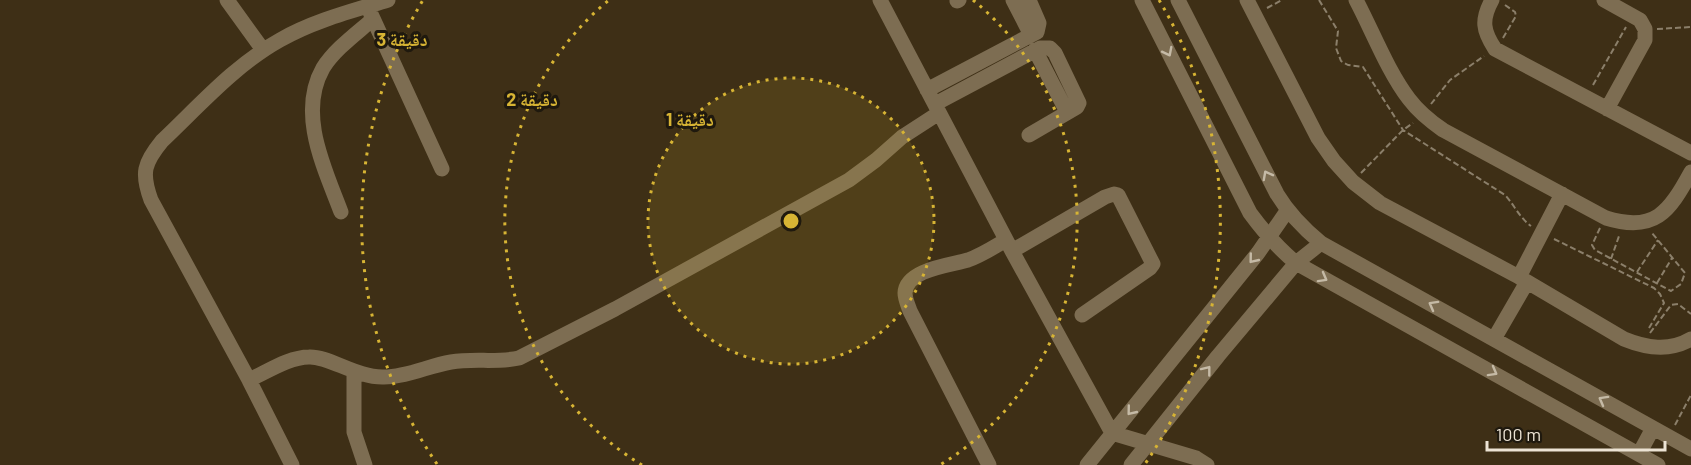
<svg xmlns="http://www.w3.org/2000/svg" width="1691" height="465" font-family="Barlow,'Noto Naskh Arabic',sans-serif">
<style>
.lines{fill:none;stroke-linecap:round;stroke-linejoin:round}
.path{stroke:#8b7f6a;stroke-width:2;stroke-dasharray:6 3;stroke-linecap:butt}
.minor{stroke:#7d6d52;stroke-width:15}
.oneway{stroke:#c5baa6}
.ring{fill:none;stroke:#d7b434;stroke-width:3;stroke-dasharray:3 6}
.centre{fill:#d7b434;stroke:#1f190e;stroke-width:3}
.ring-label{font-size:18px;text-anchor:middle;font-weight:bold;fill:#d7b434;stroke:#1f190e;stroke-width:6;stroke-linejoin:round;paint-order:stroke}
</style>
<rect width="100%" height="100%" fill="#3e2f16"/>
<g class="lines">
<path class="path" d="M1319 0 1338 31 1336 48 1341 61 1348 65 1363 67 1403 130 1505 195C1515 206 1519 217 1531 226
M1267 8 1282 0
M1657 29 1691 27
M1503 38 1516 16 1515 12 1505 5
M1593 85 1626 27
M1431 104 1450 80 1484 56
M1361 173 1403 130 1413 123
M1600 228 1592 245 1595 250 1671 291 1681 284 1685 273 1652 233
M1554 239 1654 288 1660 294 1664 303 1649 328
M1611 259 1619 236
M1637 272 1658 240
M1657 283 1672 258
M1650 333 1671 305 1678 304 1691 314
M1675 425 1691 395"/>
<path class="minor" d="M227 0 263 50
M880 0 1012 251 1112 433 1196 458 1207 465
M1013 0 1031 35
M1142 0 1250 213C1264 232 1278 248 1296 263L1658 465
M1178 0 1277 194C1289 214 1303 228 1321 243L1691 449
M1247 0 1318 138 1334 161 1353 182 1380 203 1519 277 1624 339C1646 348 1669 352 1691 339
M1356 0C1372 30 1388 72 1409 99 1418 111 1430 121 1443 130L1606 218C1655 233 1669 212 1691 172
M1492 0C1481 20 1483 31 1495 49L1691 153
M1604 0 1640 20 1645 29V40L1607 109
M957 1 959 0
M370 12 442 169
M1035 50 1067 112
M927 90 1037 32 1039 23 1029 0
M935 104 1040 48H1050L1055 53 1079 103 1077 107 1029 135
M341 212C325 169 297 114 323 68 335 49 356 34 373 19
M1012 251 1105 197 1114 194 1118 195 1153 264 1150 268 1082 315
M1519 277 1562 194
M1494 339 1527 282
M354 372V432L365 465
M249 380C267 372 289 357 309 357 329 356 357 378 384 377 407 377 428 366 451 362 474 358 497 363 519 358L615 309 849 180 876 160 902 137 939 113
M1639 454 1653 428
M292 465 249 380 151 200C141 173 144 163 162 141 199 106 235 65 280 40 313 21 352 11 388 0
M989 465 910 311C908 305 905 299 905 293 906 269 952 265 968 260 982 255 994 247 1006 240
M1087 465 1258 253 1287 211
M1131 465 1218 356 1296 263 1321 243"/>
</g>
<defs><path id="oneway-chevron" d="M-2-3.5L2.5 0L-2 3.5" fill="none" stroke-width="1.6" stroke-linecap="round" stroke-linejoin="round" transform="scale(1.5)"/></defs>
<g class="oneway">
<use href="#oneway-chevron" transform="translate(1168 52) rotate(63)"/>
<use href="#oneway-chevron" transform="translate(1267 175) rotate(-118)"/>
<use href="#oneway-chevron" transform="translate(1253 259) rotate(129)"/>
<use href="#oneway-chevron" transform="translate(1323 278) rotate(29)"/>
<use href="#oneway-chevron" transform="translate(1433 305) rotate(-151)"/>
<use href="#oneway-chevron" transform="translate(1207 370) rotate(-52)"/>
<use href="#oneway-chevron" transform="translate(1493 372) rotate(29)"/>
<use href="#oneway-chevron" transform="translate(1603 400) rotate(-151)"/>
<use href="#oneway-chevron" transform="translate(1131 411) rotate(129)"/>
</g>
<circle cx="791" cy="221" r="143" fill="#d7b434" fill-opacity=".12"/>
<g class="ring">
<circle cx="791" cy="221" r="143"/>
<path d="M642 465A286 286 0 0 1 609 0M973 0A286 286 0 0 1 940 465"/>
<path d="M437 464A429 429 0 0 1 423 0M1159 0A429 429 0 0 1 1145 464"/>
</g>
<circle cx="791" cy="221" r="9" class="centre"/>
<g class="ring-label">
<text x="402" y="46">3 دقيقة</text>
<text x="532" y="106">2 دقيقة</text>
<text x="690" y="126">1 دقيقة</text>
</g>
<path d="M1487 441v9h178v-9" fill="none" stroke="#ece3d4" stroke-width="3"/>
<text x="1496" y="441" font-size="18" fill="#ece3d4" stroke="#1f190e" stroke-width="4.5" paint-order="stroke">100 m</text>
</svg>
